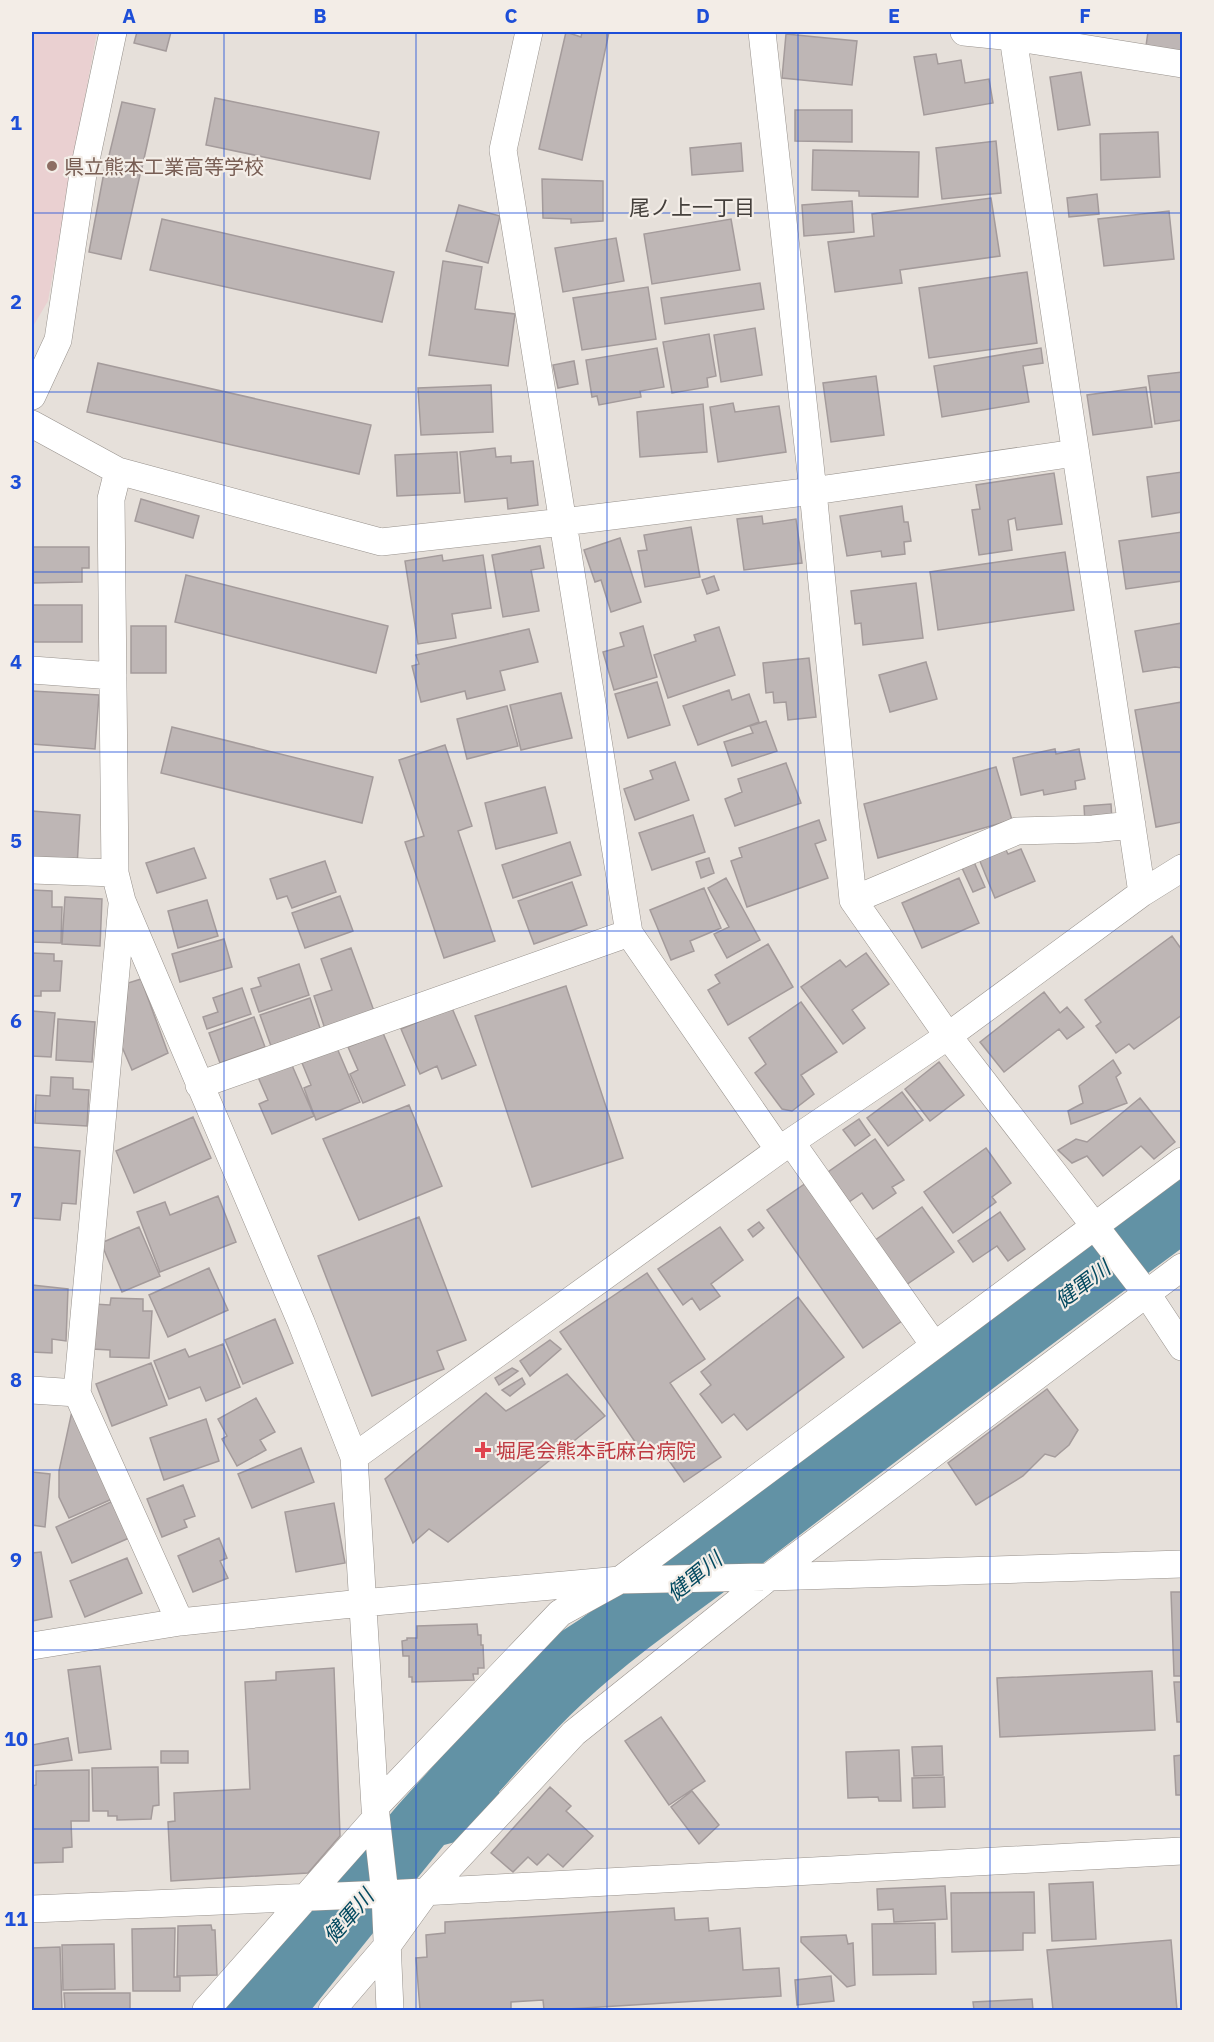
<svg xmlns="http://www.w3.org/2000/svg" width="1214" height="2042" font-family="'IBM Plex Sans','Noto Sans JP',sans-serif">
<style>
.education{fill:#ead0d1}
.water{fill:#6292a5}
.building{fill:#beb6b5;stroke:#a49b9b;stroke-width:1.5}
.lines{fill:none;stroke-linecap:round;stroke-linejoin:round}
.minor-casing{stroke:#97918c;stroke-width:28}
.minor{stroke:#fff;stroke-width:27}
.grid{fill:none;stroke:#1d4ed8;stroke-width:1.5;stroke-opacity:0.55}
.education-dot{fill:#8d6e63;stroke:#f3ede7;stroke-width:2}
.health-dot{fill:#e0444e;stroke:#f3ede7;stroke-width:2}
.labels{text-anchor:middle;dominant-baseline:central;stroke-width:4.5;stroke-linejoin:round;paint-order:stroke}
.education-label{font-size:20px;fill:#785e54;stroke:#f3ede7;text-anchor:start}
.health-label{font-size:20px;fill:#be3a42;stroke:#f3ede7;text-anchor:start}
.neighbourhood-label{font-size:21px;fill:#443f3b;stroke:#f3ede7}
.water-label{font-size:21px;font-style:italic;fill:#044a60;stroke:#f3ede7}
.neatline{fill:none;stroke:#1d4ed8;stroke-width:2}
.grid-label{font-size:20px;text-anchor:middle;font-weight:bold;fill:#1d4ed8}
</style>
<rect width="100%" height="100%" fill="#e6e0da"/>
<path class="education" d="M32 32H97L48 301 32 328Z"/>
<path class="water" d="M1182 1172V1248C1048 1347 915 1446 783 1548 726 1592 666 1632 610 1679 569 1713 534 1753 499 1792L502 1797 459 1841 444 1845 311 2010H224L398 1805 545 1642 579 1620 706 1529Z"/>
<path class="building" d="M137 32H171L166 51 134 43Z
M566 32 581 37 582 32H609L582 160 539 149Z
M1148 32H1182V53L1146 46Z
M786 34 857 41 852 85 782 78Z
M936 54 938 64 961 60 965 83 989 79 993 103 924 115 914 57Z
M1081 72 1090 125 1058 130 1050 77Z
M215 98 379 132 370 179 206 145Z
M122 102 155 109 141 172 107 164Z
M795 110H852V142L795 141Z
M1158 132 1160 177 1101 180 1100 134Z
M996 141 1001 193 942 199 936 148Z
M741 143 743 171 692 175 690 148Z
M813 150 919 152 918 197 859 196V191L812 190Z
M105 167 140 175 121 259 89 252Z
M542 179 603 181V221L571 223V219L543 218Z
M1097 194 1099 214 1069 217 1067 198Z
M991 198 1000 256 900 270 902 283 835 292 828 242 874 236 872 214Z
M852 201 854 232 804 236 802 205Z
M459 205 500 216 488 263 446 251Z
M1169 211 1174 259 1104 266 1098 219Z
M162 219 394 272 382 322 150 270Z
M731 219 740 270 652 284 644 234Z
M616 238 624 281 563 292 555 248Z
M443 261 482 267 475 309 515 314 508 366 429 355Z
M1027 272 1037 343 929 358 919 288Z
M760 283 764 309 665 324 661 298Z
M648 287 656 339 582 350 573 298Z
M755 328 762 375 721 382 714 335Z
M709 334 716 376 707 378 708 387 672 393 663 342Z
M657 348 664 387 640 391 641 397 599 405 597 396 592 397 586 360Z
M1041 348 1043 363 1023 366 1029 402 942 417 934 366Z
M574 361 578 384 558 388 553 365Z
M98 363 371 425 359 474 87 412Z
M1182 372V420L1155 424 1148 376Z
M876 376 884 435 831 442 823 383Z
M491 385 493 432 421 435 418 388Z
M1146 387 1152 427 1093 435 1087 395Z
M733 403 735 412 779 406 786 452 718 462 710 407Z
M703 404 707 452 640 457 637 412Z
M495 448 496 457 511 456V463L533 461 538 505 508 509 507 498 465 502 460 452Z
M457 452 460 493 397 496 395 455Z
M1182 472V512L1152 517 1147 477Z
M1054 473 1062 524 1017 530 1015 518 1008 520 1012 550 979 555 972 510 980 509 976 485Z
M141 499 199 516 193 538 135 521Z
M902 506 904 522H908L911 541 904 542 905 554 882 557 881 551 847 556 840 516Z
M762 516 763 524 796 519 802 563 744 570 737 519Z
M691 527 700 577 645 587 638 551 647 550 644 535Z
M1182 532V581L1126 589 1119 541Z
M620 538 641 602 611 612 601 580 595 582 584 550Z
M540 546 544 568 531 570 539 611 503 617 492 555Z
M33 547H89V568H82V582L33 583Z
M1065 552 1074 610 938 630 930 572Z
M442 555 443 561 483 555 491 608 452 614 456 638 418 644 405 561Z
M186 575 388 626 376 673 175 622Z
M714 576 719 590 707 594 702 580Z
M916 583 923 638 863 645 861 623 855 624 851 591Z
M32 605H82V642H32Z
M1182 623V668L1175 667 1143 672 1135 631Z
M131 626H166V673H131Z
M643 626 657 677 614 690 603 652 624 646 620 633Z
M719 627 735 675 668 698 654 655 696 641 694 635Z
M529 629 538 662 500 671 505 690 467 699 465 691 421 702 412 666 419 664 416 655Z
M809 658 816 717 788 720 786 702 774 703 773 692 766 693 763 663Z
M926 662 937 699 890 712 879 675Z
M657 682 670 725 628 738 615 694Z
M729 690 732 700 749 694 759 722 698 745 683 706Z
M32 691 99 695 95 749 32 744Z
M561 693 572 738 521 750 510 705Z
M1182 702V822L1156 827 1135 710Z
M507 706 518 746 467 759 457 719Z
M766 721 777 751 732 766 724 742 753 733 750 726Z
M172 727 373 777 362 823 161 773Z
M445 745 472 826 458 831 495 941 444 958 405 842 424 836 399 760Z
M1055 749 1056 754 1079 749 1085 779 1075 781 1076 789 1044 795 1043 790 1021 795 1013 758Z
M675 762 689 800 635 820 624 789 653 779 650 771Z
M786 763 801 803 735 826 725 799 742 792 738 779Z
M996 767 1012 820 878 858 864 804Z
M545 787 557 833 496 849 485 803Z
M1111 804 1112 821 1085 823 1084 806Z
M32 811 80 815 77 867 32 864Z
M693 815 705 852 652 870 639 833Z
M819 820 826 840 815 844 828 878 747 907 731 861 742 857 739 848Z
M570 842 581 875 513 898 502 865Z
M194 848 206 878 157 893 146 863Z
M1005 848 1008 854 1021 849 1035 881 995 898 979 859Z
M709 858 714 873 701 878 696 862Z
M325 861 336 892 292 908 287 896 277 899 270 879Z
M974 862 985 887 973 892 962 868Z
M726 878 760 940 727 958 714 934 729 927 708 888Z
M959 878 979 923 922 948 902 903Z
M572 882 587 925 534 944 518 901Z
M704 888 721 928 690 941 694 951 671 960 650 910Z
M32 890 52 891V907H62L61 943 32 942Z
M340 896 353 931 305 948 292 913Z
M65 897 102 899 100 946 62 944Z
M207 900 218 936 178 948 168 911Z
M1172 936 1182 950V1015L1134 1049 1129 1044 1116 1053 1096 1026 1101 1022 1085 1000Z
M224 939 232 967 180 982 172 954Z
M768 944 793 987 728 1025 708 990 720 983 715 975Z
M351 948 374 1011 325 1029 314 996 332 990 321 959Z
M32 953 54 954V961H62L60 991H41V996H32Z
M866 953 889 984 852 1010 865 1028 843 1044 801 987 840 960 846 967Z
M299 964 309 995 259 1012 251 989 261 986 258 978Z
M141 979 168 1053 132 1070 122 1047 128 983Z
M566 986 623 1158 532 1187 475 1016Z
M242 988 251 1014 207 1029 203 1017 218 1012 213 998Z
M1044 992 1060 1013 1067 1007 1084 1027 1067 1039 1059 1029 1004 1072 980 1042Z
M310 998 320 1028 271 1046 260 1015Z
M801 1002 837 1052 801 1075 814 1094 792 1111 782 1109 755 1073 766 1064 749 1038Z
M452 1008 476 1065 442 1079 437 1066 420 1074 401 1029Z
M32 1011 55 1013 51 1057 32 1056Z
M254 1017 265 1047 220 1063 209 1033Z
M58 1019 95 1022 92 1062 56 1060Z
M383 1033 405 1085 363 1103 350 1074 358 1070 348 1047Z
M337 1048 360 1102 316 1120 304 1088 311 1085 302 1063Z
M1113 1060 1121 1073 1116 1077 1127 1103 1071 1124 1068 1111 1083 1103 1079 1086Z
M939 1062 964 1095 930 1121 905 1089Z
M291 1063 314 1116 272 1134 259 1104 268 1100 258 1077Z
M51 1077 73 1078V1089L89 1090 87 1126 35 1123 36 1095 50 1096Z
M902 1092 923 1120 888 1146 867 1118Z
M1140 1098 1175 1142 1154 1159 1141 1146 1103 1176 1087 1156 1072 1163 1058 1150 1076 1139 1087 1142Z
M409 1105 442 1186 359 1220 323 1139Z
M193 1117 211 1158 134 1193 116 1151Z
M859 1119 870 1135 855 1146 843 1130Z
M875 1139 904 1180 892 1187 896 1193 873 1209 862 1193 849 1202 828 1172Z
M32 1147 80 1151 76 1204 62 1203 60 1220 32 1218Z
M986 1148 1011 1183 992 1197 996 1202 953 1233 924 1192Z
M806 1183 902 1321 863 1348 767 1210Z
M218 1196 236 1242 160 1272 137 1212 165 1202 170 1215Z
M922 1207 954 1252 906 1285 874 1241Z
M1000 1212 1025 1249 1008 1261 997 1246 973 1262 958 1241Z
M419 1217 466 1340 437 1351 444 1369 372 1396 318 1256Z
M759 1222 764 1228 753 1237 748 1230Z
M139 1227 160 1276 122 1292 101 1243Z
M720 1227 743 1260 711 1284 720 1296 700 1310 692 1298 683 1305 658 1269Z
M209 1268 228 1310 168 1337 149 1295Z
M647 1273 705 1359 670 1383 721 1457 684 1482 658 1445 644 1455 560 1332Z
M32 1285 68 1289 66 1341 52 1339V1353L32 1352Z
M798 1297 844 1357 747 1430 734 1414 722 1423 700 1394 711 1385 701 1372Z
M111 1298 143 1299V1311H152L149 1358 110 1357V1350L92 1349 94 1304 110 1305Z
M275 1319 293 1363 243 1384 225 1340Z
M550 1340 561 1349 530 1376 520 1361Z
M223 1344 240 1387 206 1401 200 1387 169 1399 154 1361 185 1349 189 1357Z
M151 1363 167 1405 112 1426 96 1384Z
M512 1368 518 1371 499 1385 495 1378Z
M567 1374 605 1416 448 1542 429 1529 413 1543 385 1479 486 1393 506 1411Z
M522 1378 525 1384 510 1396 502 1390Z
M1047 1389 1078 1430 1069 1445 1055 1457 1045 1454 1023 1476 976 1505 948 1463Z
M256 1398 275 1432 260 1440 266 1450 237 1466 222 1439 227 1436 218 1419Z
M72 1411 112 1499 69 1518 59 1497V1471Z
M206 1419 219 1461 164 1480 150 1438Z
M301 1448 314 1482 252 1508 238 1474Z
M32 1472 50 1474 45 1527 32 1525Z
M183 1485 195 1516 184 1520 187 1527 162 1537 147 1499Z
M113 1501 129 1538 72 1563 56 1527Z
M334 1503 345 1563 296 1572 285 1512Z
M219 1538 227 1558 220 1561 228 1578 193 1592 178 1556Z
M41 1552 52 1617 32 1621V1553Z
M127 1558 142 1593 85 1617 70 1581Z
M1171 1592H1182V1676H1174Z
M477 1624 478 1635H481V1645H483L484 1668H478V1674H473L474 1680 412 1682V1677H409V1656H403L402 1641 407 1640V1638H417V1626Z
M100 1666 111 1749 79 1753 68 1670Z
M334 1668 340 1836 308 1873 171 1881 168 1822 175 1821 174 1793 250 1789 245 1682 276 1680V1672Z
M1152 1671 1155 1730 1000 1737 997 1678Z
M1174 1682H1182V1722H1177Z
M661 1717 705 1781 669 1805 625 1741Z
M68 1738 72 1760 32 1766V1745Z
M942 1746 943 1775 914 1776 912 1747Z
M899 1750 901 1801H879L878 1797 848 1798 846 1752Z
M161 1751H188V1763H161Z
M1182 1755V1795H1176L1174 1756Z
M158 1767 159 1805 153 1806 151 1819 117 1820V1816H108V1811H93L92 1768Z
M89 1770V1821H71L72 1847 63 1848V1862L32 1863V1786L36 1785V1771Z
M944 1777 945 1807 913 1808 912 1778Z
M550 1787 571 1806 566 1811 593 1836 563 1867 548 1854 537 1865 528 1857 513 1872 491 1853Z
M692 1791 719 1825 699 1844 671 1807Z
M1093 1882 1096 1939 1052 1941 1049 1884Z
M945 1886 947 1919 894 1922 893 1909 878 1910 877 1889Z
M1034 1892 1035 1933H1023V1950L952 1952 951 1893Z
M674 1908 675 1920 708 1918 709 1931 740 1928 743 1970 779 1968 781 1996 551 2010H544L543 2000 511 2002V2010H420L416 1958 427 1957 426 1935 445 1933V1922Z
M935 1923 936 1974 873 1975 872 1924Z
M211 1925 212 1930H215L217 1975 177 1976 178 1926Z
M175 1928 174 1977H180V1991H133L132 1929Z
M846 1935 848 1944 853 1943 855 1985 847 1987 801 1942V1937Z
M1171 1940 1177 2010H1053L1047 1950Z
M114 1944 115 1989 63 1990 62 1945Z
M60 1947 62 2010H32V1948Z
M831 1976 834 2001 797 2005 795 1980Z
M64 1993H130V2008L129 2010H65Z
M1032 1999 1033 2010H974L973 2002Z"/>
<g class="lines">
<defs>
<path id="minor" d="M529 32 503 150 629 933 779 1150
M762 32 813 491 853 900 948 1036 1147 1294 1182 1347
M964 32 1013 37 1182 64
M1014 32 1013 37 1142 893
M32 396 58 340 83 174 113 32
M32 424 118 471 381 542 563 522 813 491 1075 453
M118 471 111 499 115 873 122 901 301 1322 354 1457 375 1807 385 1894 390 2010
M32 670 113 676
M32 870 115 873
M853 900 1017 831 1093 829 1132 825
M199 1085 629 933
M791 1142 934 1345
M32 1390 77 1393 122 905
M77 1393 180 1622
M354 1457 779 1150 948 1036 1142 893 1182 868
M32 1646 180 1622 362 1603 620 1580 769 1577 1182 1564
M375 1807 560 1613 620 1580 1182 1161
M32 1909 385 1894 1182 1851
M206 2010 376 1818
M332 2010 387 1946 426 1892 574 1733 769 1577 1182 1267"/>
</defs>
<use href="#minor" class="minor-casing"/>
<use href="#minor" class="minor"/>
</g>
<path class="grid" d="M224 32V2010M416 32V2010M607 32V2010M798 32V2010M990 32V2010M32 213H1182M32 392H1182M32 572H1182M32 752H1182M32 931H1182M32 1111H1182M32 1290H1182M32 1470H1182M32 1650H1182M32 1829H1182"/>
<circle class="education-dot" cx="52" cy="166" r="6"/>
<path class="health-dot" d="M480 1441h6v6h6v6h-6v6h-6v-6h-6v-6h6z"/>
<g class="labels">
<g class="education-label">
<text x="64" y="166">県立熊本工業高等学校</text>
</g>
<g class="health-label">
<text x="496" y="1450">堀尾会熊本託麻台病院</text>
</g>
<g class="neighbourhood-label">
<text x="692" y="207">尾ノ上一丁目</text>
</g>
<g class="water-label">
<text transform="translate(1082 1284) rotate(-37)">健軍川</text>
<text transform="translate(694 1576) rotate(-39)">健軍川</text>
<text transform="translate(348 1916) rotate(-49)">健軍川</text>
</g>
</g>
<rect width="1214" height="2042" fill="none" stroke="#f3ede7" stroke-width="66"/>
<rect x="33" y="33" width="1148" height="1976" class="neatline"/>
<g class="grid-label">
<text x="129" y="23">A</text>
<text x="320" y="23">B</text>
<text x="511" y="23">C</text>
<text x="703" y="23">D</text>
<text x="894" y="23">E</text>
<text x="1085" y="23">F</text>
<text x="16" y="130">1</text>
<text x="16" y="309">2</text>
<text x="16" y="489">3</text>
<text x="16" y="669">4</text>
<text x="16" y="848">5</text>
<text x="16" y="1028">6</text>
<text x="16" y="1207">7</text>
<text x="16" y="1387">8</text>
<text x="16" y="1567">9</text>
<text x="16" y="1746">10</text>
<text x="16" y="1926">11</text>
</g>
</svg>
